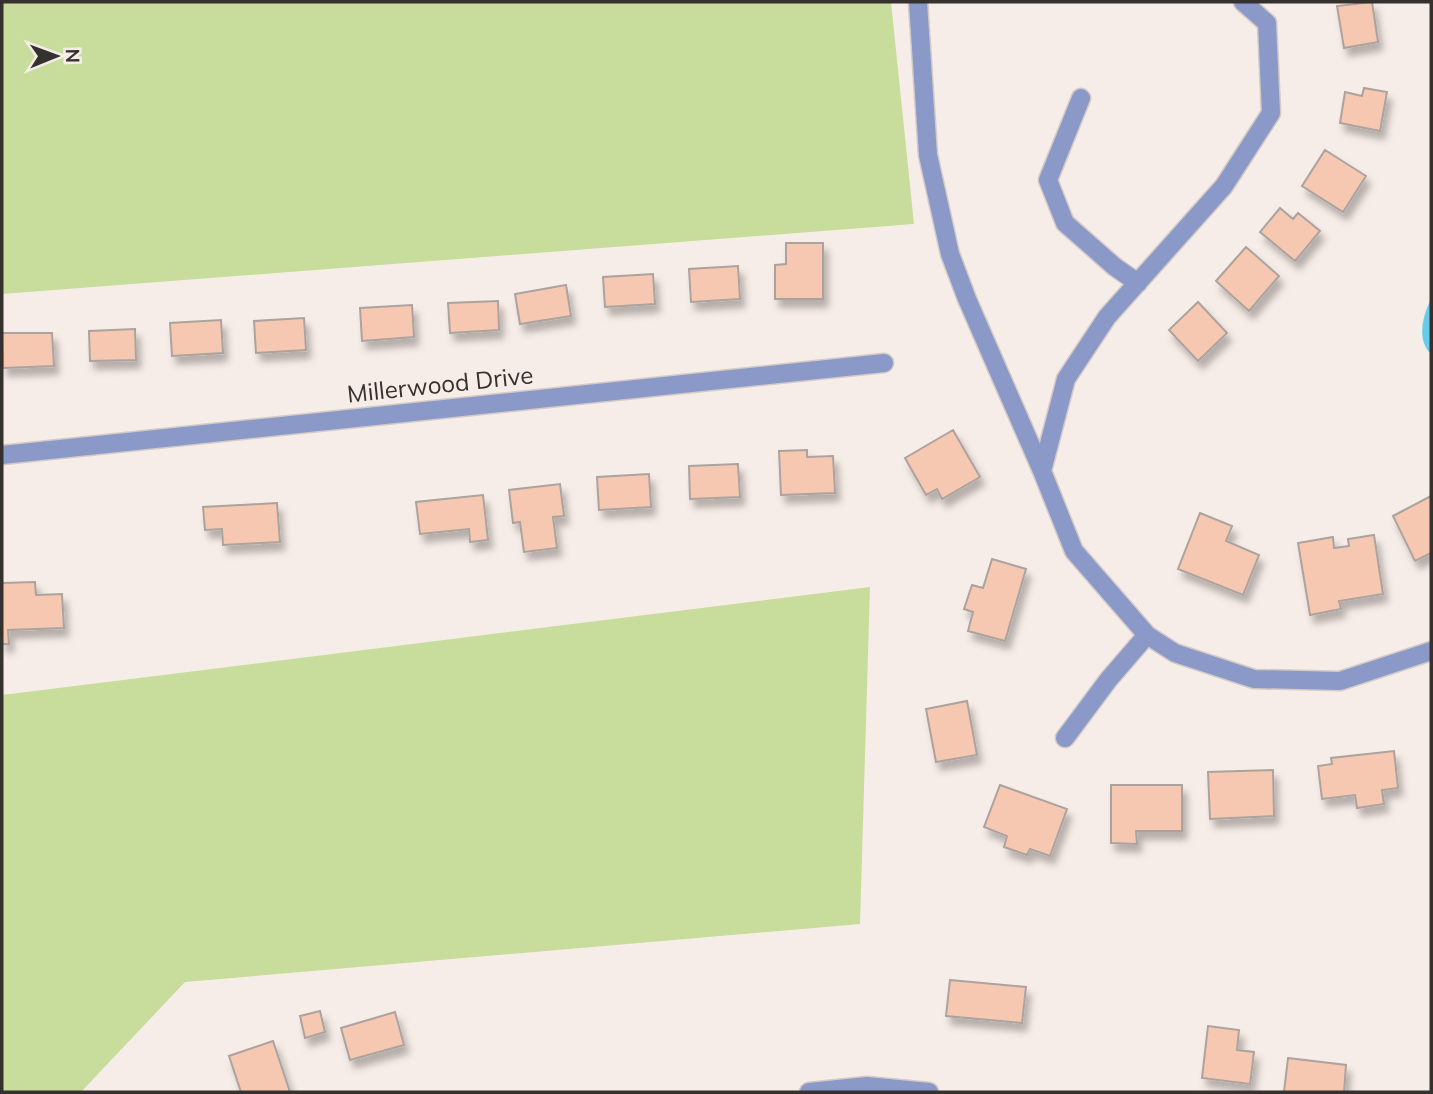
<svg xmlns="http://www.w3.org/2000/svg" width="1433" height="1094" font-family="Mulish,sans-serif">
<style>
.green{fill:#c8dd9c}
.water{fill:#66ccea}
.building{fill:#f7c8b1;stroke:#aca39e;stroke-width:2;filter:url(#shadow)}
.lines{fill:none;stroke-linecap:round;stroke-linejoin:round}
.minor-casing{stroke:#d4cbc7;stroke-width:21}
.minor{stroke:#8b99c9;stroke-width:18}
.labels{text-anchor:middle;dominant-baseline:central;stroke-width:7;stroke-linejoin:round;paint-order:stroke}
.street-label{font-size:24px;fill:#35312f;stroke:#f7ede8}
</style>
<defs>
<filter id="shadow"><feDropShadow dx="4.5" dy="8" stdDeviation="3.5" flood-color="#0004"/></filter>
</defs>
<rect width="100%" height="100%" fill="#f7ede8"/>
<path class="green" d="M2 2H891L914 224 2 294Z
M870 587 860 924 185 982 81 1092H2V695Z"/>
<path class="water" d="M1431 299V354C1416 340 1423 315 1431 299Z"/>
<path class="building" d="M1372 2 1378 42 1344 48 1337 6Z
M1364 88 1387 92 1380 131 1340 123 1345 92 1362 96Z
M1325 150 1366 176 1343 212 1302 186Z
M1280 208 1293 219 1298 213 1320 231 1295 261 1260 232Z
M786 243H823V299H775V265L786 264Z
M1246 247 1279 276 1249 311 1216 281Z
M738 266 740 299 691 302 689 269Z
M653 274 655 304 605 307 603 277Z
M566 285 571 316 520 324 515 294Z
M498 301 499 330 450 333 448 303Z
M1198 302 1227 333 1198 361 1169 330Z
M412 305 414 337 362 341 360 308Z
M304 318 306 350 256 353 254 321Z
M221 320 223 353 172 356 170 323Z
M135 329 136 360 90 361 89 331Z
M2 333H52L54 366 3 368Z
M953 430 980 477 942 499 937 489 926 495 905 458Z
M807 450V457L833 456 835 493 781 495 779 451Z
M738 464 740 497 690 499 689 466Z
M649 474 651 507 599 510 597 477Z
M560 484 564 516 553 517 557 548 524 552 520 522 513 523 509 490Z
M483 495 488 540 470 542 469 529 420 534 416 502Z
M1431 496V553L1415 561 1393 516Z
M277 503 280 542 223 545 222 529 205 530 203 507Z
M1200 513 1232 526 1226 541 1259 555 1243 595 1178 569Z
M1374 535 1383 594 1339 601 1341 609 1310 615 1298 543 1333 537 1334 548 1349 546 1348 539Z
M992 559 1026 569 1005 641 968 631 973 612 964 609 972 585 983 588Z
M35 582 36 595 62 594 64 628 8 630 9 644H2V583Z
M967 701 977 755 936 762 926 709Z
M1394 751 1398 788 1382 790 1384 804 1357 808 1355 795 1322 799 1318 766 1332 764 1331 758Z
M1273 770 1274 816 1210 819 1208 772Z
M1000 785 1067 809 1050 856 1030 849 1027 855 1004 847 1007 836 984 827Z
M1111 785H1182V831H1136L1137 844 1111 843Z
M950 980 1026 987 1022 1023 946 1016Z
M320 1011 325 1032 305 1038 300 1016Z
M395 1012 404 1045 350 1060 341 1028Z
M1208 1026 1239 1030 1237 1050 1254 1052 1250 1084 1202 1078Z
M273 1041 290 1092H241L229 1056Z
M1288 1058 1346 1065 1344 1092H1284Z"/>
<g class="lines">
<defs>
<path id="minor" d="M918 2 928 155 950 254 967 299 1042 471 1074 551 1147 635 1175 653 1254 679 1340 681 1431 651
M1081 98 1048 180 1065 223 1115 267 1138 283
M2 455 884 363
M1042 471 1066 379 1107 317 1224 186 1271 113 1267 23 1243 2
M1065 738 1109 679 1147 635
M809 1092 867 1086 929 1092"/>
</defs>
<use href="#minor" class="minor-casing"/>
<use href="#minor" class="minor"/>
</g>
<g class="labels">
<g class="street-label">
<text transform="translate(440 384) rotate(-6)">Millerwood Drive</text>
</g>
</g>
<rect width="1433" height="1094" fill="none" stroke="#35312f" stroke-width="7"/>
<g transform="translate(56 56) rotate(89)" stroke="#f7ede8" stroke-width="5" paint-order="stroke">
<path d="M0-5L12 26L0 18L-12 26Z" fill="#35312f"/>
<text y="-10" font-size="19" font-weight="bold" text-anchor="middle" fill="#35312f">N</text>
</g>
</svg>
